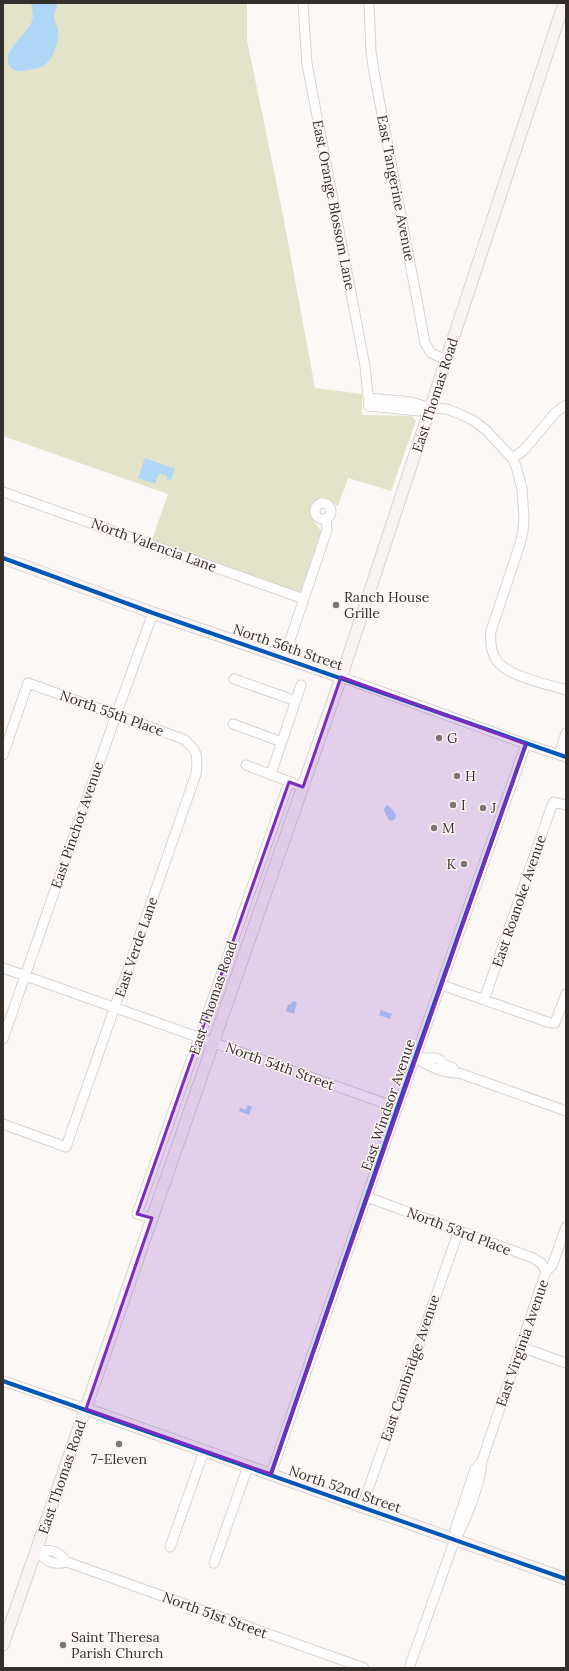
<svg xmlns="http://www.w3.org/2000/svg" width="569" height="1671" font-family="Lora,serif">
<style>
.green{fill:#e3e3c9}
.water{fill:#afd6f7}
.lines{fill:none;stroke-linecap:round;stroke-linejoin:round}
.minor-casing{stroke:#d8d3d1;stroke-width:11}
.major-casing{stroke:#d6d3d2;stroke-width:13}
.minor{stroke:#fffefe;stroke-width:9}
.major{stroke:#f9f4f3;stroke-width:11}
.cycleway-casing{stroke:#fef7f4;stroke-width:6}
.cycleway{stroke:#0057b8;stroke-width:4}
.marked{fill:#7b2cbf;fill-opacity:0.2;stroke:#7b2cbf;stroke-width:3;stroke-linejoin:round}
.poi-dot{fill:#7b7573;stroke:#fef7f4;stroke-width:1.5}
.labels{text-anchor:middle;dominant-baseline:central;stroke-width:3;stroke-linejoin:round;paint-order:stroke}
.street-label{font-size:14px;fill:#352f2c;stroke:#fef7f4}
.poi-label{font-size:14px;fill:#352f2c;stroke:#fef7f4;text-anchor:start}
</style>
<rect width="100%" height="100%" fill="#fcf8f6"/>
<path class="green" d="M3 3H247V40L283 215 315 388 362 394V415L412 416 416 421 391 491 348 478 338 506 321 497 314 522 322 532 302 594 152 540 168 494 3 436Z"/>
<path class="water" d="M31 3H58C57 7 54 13 54 18 54 22 57 25 58 29 59 35 58 42 56 47 49 66 44 67 25 71 19 72 12 71 9 65 2 49 28 35 32 21 34 16 32 9 31 3Z
M145 458 175 469 171 480 167 479V476L159 473 155 484 138 478Z
M386 805 389 806 396 814 395 819 391 821 388 819 384 810Z
M292 1001 297 1002 294 1014 286 1011 288 1005 291 1004Z
M381 1010 392 1014 390 1019 379 1015Z
M248 1105 252 1107 249 1115 239 1111 240 1108 246 1110Z"/>
<g class="lines">
<defs>
<path id="minor" d="M303 3 307 64 365 366 369 406 419 411 431 408
M369 3 371 51 374 72 425 343 431 353 446 360
M368 398 411 402 431 408 447 409 462 415 474 421 486 430 512 458 516 466 522 489 524 518 523 531 520 544 491 631C490 641 491 653 497 661 509 677 548 684 566 690
M512 458 523 451 556 412 566 405
M3 492 304 599
M315 511a8 8 0 1 1 16 0a8 8 0 1 1-16 0Z
M284 658 327 530 326 518
M341 677 526 744 566 757
M234 679 296 701
M233 724 282 742
M3 755 28 683 183 739C198 750 198 756 196 774L66 1147 3 1124
M559 755 566 733
M246 765 303 787
M271 774 301 685
M3 968 398 1108
M442 985 550 1023H555L566 994
M484 1000 551 808 554 802 566 805
M3 1039 116 715 153 613
M416 1058C427 1065 445 1074 459 1073L566 1111
M417 1058H436L440 1060 443 1064 453 1068
M367 1197 533 1258 541 1263 546 1271
M152 1218 137 1214 289 782
M521 1347 566 1363
M3 1381 86 1409
M271 1474 398 1106 526 744
M362 1507 459 1230
M455 1530 475 1469 482 1461
M170 1547 204 1451
M36 1551C51 1550 57 1549 67 1562L364 1668
M36 1551C47 1561 52 1566 67 1562
M214 1563 248 1466
M409 1668 455 1539C466 1522 481 1481 482 1461L546 1271 552 1266 566 1227"/>
<path id="major" d="M3 558 153 613 341 677
M86 1409 566 1579
M3 1645 345 666 564 3"/>
</defs>
<use href="#minor" class="minor-casing"/>
<use href="#major" class="major-casing"/>
<use href="#minor" class="minor"/>
<use href="#major" class="major"/>
<defs>
<path id="cycleway" d="M3 558 153 613 566 757
M3 1381 566 1579
M271 1474 398 1106 526 744"/>
</defs>
<use href="#cycleway" class="cycleway-casing"/>
<use href="#cycleway" class="cycleway"/>
</g>
<path class="marked" d="M341 677 526 744 271 1474 86 1409 152 1218 137 1214 289 782 303 787Z"/>
<g class="poi-dot">
<circle cx="336" cy="605" r="4"/>
<circle cx="439" cy="738" r="4"/>
<circle cx="457" cy="776" r="4"/>
<circle cx="453" cy="805" r="4"/>
<circle cx="483" cy="808" r="4"/>
<circle cx="434" cy="828" r="4"/>
<circle cx="464" cy="864" r="4"/>
<circle cx="119" cy="1444" r="4"/>
<circle cx="63" cy="1645" r="4"/>
</g>
<g class="labels">
<g class="street-label">
<text transform="translate(396 188) rotate(79)">East Tangerine Avenue</text>
<text transform="translate(334 205) rotate(79)">East Orange Blossom Lane</text>
<text transform="translate(435 395) rotate(-72)">East Thomas Road</text>
<text transform="translate(154 545) rotate(20)">North Valencia Lane</text>
<text transform="translate(288 647) rotate(19)">North 56th Street</text>
<text transform="translate(112 713) rotate(20)">North 55th Place</text>
<text transform="translate(77 825) rotate(-71)">East Pinchot Avenue</text>
<text transform="translate(519 901) rotate(-71)">East Roanoke Avenue</text>
<text transform="translate(136 947) rotate(-71)">East Verde Lane</text>
<text transform="translate(213 998) rotate(-71)">East Thomas Road</text>
<text transform="translate(280 1066) rotate(20)">North 54th Street</text>
<text transform="translate(388 1105) rotate(-71)">East Windsor Avenue</text>
<text transform="translate(459 1231) rotate(21)">North 53rd Place</text>
<text transform="translate(522 1343) rotate(-71)">East Virginia Avenue</text>
<text transform="translate(410 1368) rotate(-71)">East Cambridge Avenue</text>
<text transform="translate(62 1477) rotate(-71)">East Thomas Road</text>
<text transform="translate(345 1489) rotate(19)">North 52nd Street</text>
<text transform="translate(215 1615) rotate(20)">North 51st Street</text>
</g>
<g class="poi-label">
<text x="344" y="597">Ranch House<tspan x="344" dy="16">Grille</tspan></text>
<text x="447" y="738">G</text>
<text x="465" y="776">H</text>
<text x="461" y="805">I</text>
<text x="491" y="808">J</text>
<text x="442" y="828">M</text>
<text x="456" y="864" text-anchor="end">K</text>
<text x="119" y="1459" text-anchor="middle">7-Eleven</text>
<text x="71" y="1637">Saint Theresa<tspan x="71" dy="16">Parish Church</tspan></text>
</g>
</g>
<rect width="569" height="1671" fill="none" stroke="#352f2c" stroke-width="8"/>
</svg>
